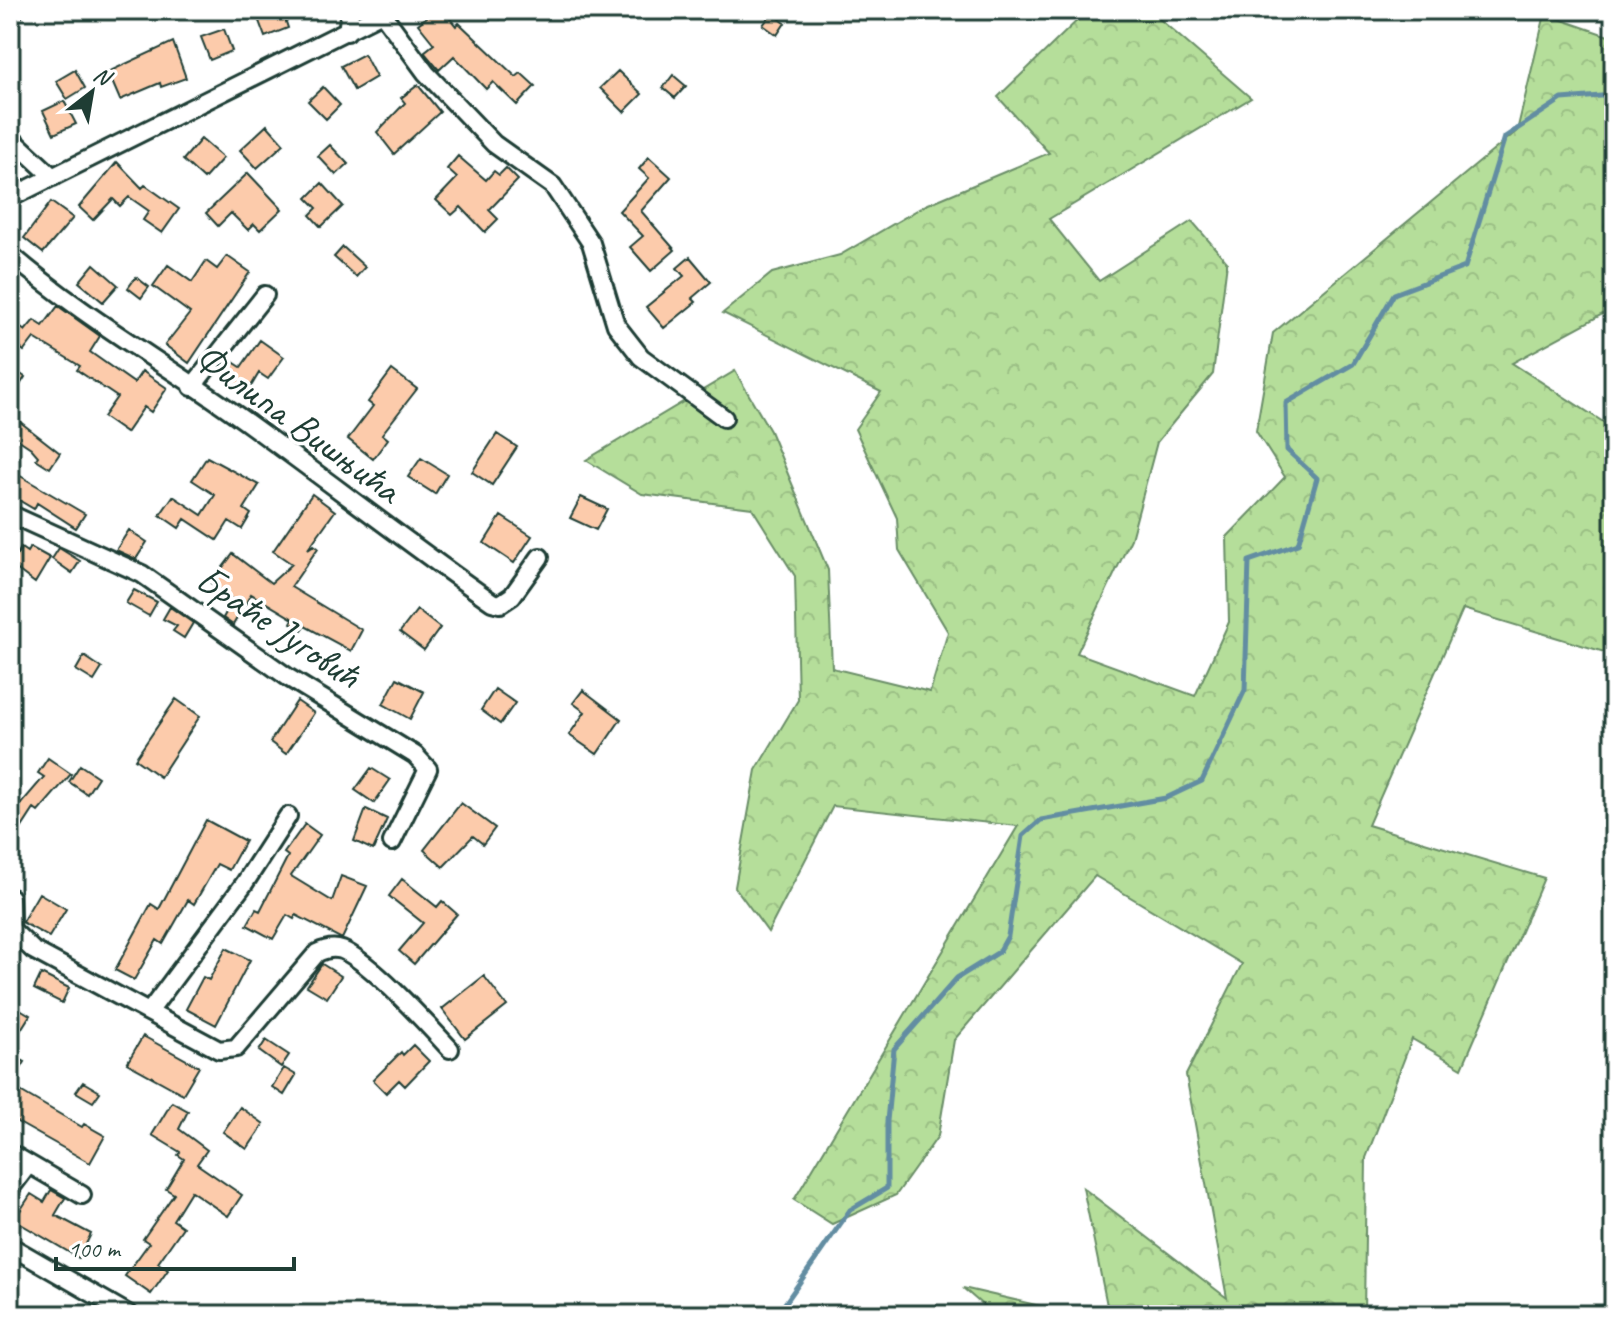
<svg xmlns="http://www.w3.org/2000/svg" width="1624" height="1325" font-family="Caveat,sans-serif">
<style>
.forest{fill:url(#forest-crowns);stroke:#6a8e67;stroke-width:2}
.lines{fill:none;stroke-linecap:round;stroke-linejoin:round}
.stream{stroke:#628da2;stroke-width:5}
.building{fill:#fccbab;stroke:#1f3d34;stroke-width:2}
.minor-casing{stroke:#1f3d34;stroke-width:22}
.minor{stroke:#fff;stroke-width:16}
.labels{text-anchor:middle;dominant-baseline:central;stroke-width:7;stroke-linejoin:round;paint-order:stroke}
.street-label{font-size:40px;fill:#1f3d34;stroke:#fff}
</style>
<defs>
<pattern id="forest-crowns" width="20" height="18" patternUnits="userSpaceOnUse" patternTransform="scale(2)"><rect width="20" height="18" fill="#b5de9a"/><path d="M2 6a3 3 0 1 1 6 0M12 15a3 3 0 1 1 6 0" fill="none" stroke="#9bbf85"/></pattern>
</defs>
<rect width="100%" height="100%" fill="#fff"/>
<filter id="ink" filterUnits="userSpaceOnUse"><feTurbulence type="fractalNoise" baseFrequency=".0125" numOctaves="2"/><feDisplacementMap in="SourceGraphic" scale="16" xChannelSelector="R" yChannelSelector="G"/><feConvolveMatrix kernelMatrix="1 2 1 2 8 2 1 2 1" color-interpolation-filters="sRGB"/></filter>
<g filter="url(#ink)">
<path class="forest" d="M1088 10H1149L1251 98 1049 219 1099 281 1192 221 1227 262 1213 374 1157 442 1131 539 1077 653 1195 696 1229 622 1227 537 1285 477 1256 431 1273 333 1517 131 1545 14 1614 38V308L1512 363 1614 429V655L1463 609 1368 825 1544 878 1462 1068 1412 1039 1366 1158 1364 1315H1109L1083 1188 1227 1298 1186 1075 1242 964 1095 876 954 1040 938 1136 896 1195 832 1224 794 1200 1018 826 833 806 768 932 735 887 756 770 798 700 795 576 752 508 642 494 586 460 735 371 770 431 828 570 832 668 930 692 948 632 899 550 897 518 855 429 881 392 723 313 772 273 840 255 926 205 1049 153 998 97Z
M963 1288 1079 1315H994Z"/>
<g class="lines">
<path class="stream" d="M777 1315 850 1210 887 1188V1121L894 1049 957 978 999 952 1008 936 1023 836 1041 820 1166 798 1202 781 1245 690 1249 561 1298 544 1317 478 1287 450 1286 403 1353 364 1394 294 1465 267 1505 137 1562 99 1614 95"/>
</g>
<path class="building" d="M263 10H282L288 28 265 37 256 13Z
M436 10H443L456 26 459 23 516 77 521 73 535 86 517 105 493 82 486 89 454 56 439 70 424 52 434 44 418 24Z
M772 13 785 23 777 35 763 25Z
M224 29 232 51 210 60 201 37Z
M173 42 186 78 161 87 160 83 120 100 108 72Z
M364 54 376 77 354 90 341 66Z
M75 70 85 88 67 99 56 81Z
M618 71 642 94 624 112 600 88Z
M673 75 686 86 675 98 663 88Z
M418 85 440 112 394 154 377 132 405 103 401 98Z
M323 87 340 105 326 119 308 101Z
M64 101 76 124 54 134 43 111Z
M267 125 284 144 257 168 240 150Z
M201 139 223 158 204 179 183 160Z
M330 145 348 164 336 175 318 156Z
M458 156 486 180 494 171 499 175 506 168 518 180 489 210 498 219 485 232 461 207 452 215 436 200 457 178 447 169Z
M649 157 671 177 641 211 675 250 651 271 630 247 643 236 619 211 649 178 639 169Z
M117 162 142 188 145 185 179 209 162 233 143 220 149 211 129 197 120 206 113 199 93 220 79 207Z
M248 173 282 209 260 230 254 224 248 230 231 213 218 226 206 213Z
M322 183 343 206 321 227 310 215 317 208 307 198Z
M51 202 73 218 43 253 24 238Z
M343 247 365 267 356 277 334 257Z
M227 256 250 272 189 363 165 345 190 313 153 286 168 265 192 282 206 261 217 269Z
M690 257 711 282 692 298 696 302 664 328 646 307 684 276 677 268Z
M94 264 118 285 103 302 79 282Z
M136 277 149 287 141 298 128 288Z
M58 306 100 336 90 352 134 383 142 371 167 388 151 412 144 407 126 433 103 417 117 397 77 370 80 366 34 338 24 351 10 340V320L25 331 34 320 43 326Z
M260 340 284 357 268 379 259 373 247 393 223 378 233 362 241 367Z
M10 367 25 377 10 401Z
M392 370 417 389 382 434 388 439 373 459 348 439 373 406 368 402Z
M10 414 60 453 50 468 36 459 38 456 31 448 10 434Z
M497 434 517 447 492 485 472 472Z
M207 457 259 485 244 509 251 514 242 529 229 521 217 540 185 519 179 528 160 515 173 496 202 515 215 495 192 480Z
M421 458 447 474 435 494 408 477Z
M10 470 85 514 76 528 37 503 34 509 10 495Z
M312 494 335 511 308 549 314 545 318 548 291 587 362 630 351 651 305 626 302 630 291 623 293 619 251 594 233 625 223 618 233 600 211 583 233 554 271 583 292 564 273 551Z
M581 497 607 509 596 530 570 518Z
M501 516 532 536 514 563 484 543Z
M129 530 147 542 136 559 116 550Z
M30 547 50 558 35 583 11 565 21 548 27 552Z
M59 548 80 561 72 573 52 559Z
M134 590 157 602 149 616 126 603Z
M170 607 193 623 184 638 173 631 177 626 163 619Z
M417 610 440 628 424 650 400 632Z
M84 656 102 668 94 681 76 670Z
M397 678 424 692 410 719 383 704Z
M495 689 515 703 500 724 481 710Z
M583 690 621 719 597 754 569 735 585 712 573 703Z
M176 699 200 716 160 777 135 759Z
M297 701 314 713 286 754 270 742Z
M48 758 71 774 38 812 34 809 19 832 10 826V798L20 805 44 777 38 773Z
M80 765 98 777 87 794 69 782Z
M371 768 390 780 374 803 355 790Z
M461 803 495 828 483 844 473 836 443 867 424 850Z
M366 809 387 819 373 850 354 841Z
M206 820 245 841 229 870 217 864 194 904 188 900 163 944 157 940 134 980 115 970 151 904 159 909Z
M305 824 320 835 291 876 332 901 341 876 367 886 342 939 296 915 294 919 287 915 273 939 247 925 256 909 260 911 288 856 284 853Z
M402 879 437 907 442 901 457 914 414 964 399 951 423 923 389 896Z
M39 893 66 909 49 937 22 922Z
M226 948 250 960 216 1025 186 1009 203 977 209 980Z
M322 964 341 976 327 998 307 986Z
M41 974 69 988 62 1003 34 989Z
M484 976 507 1006 465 1039 442 1009Z
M10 1003 30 1015 10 1047Z
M143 1036 199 1067 183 1094 127 1063Z
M266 1040 289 1055 281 1067 259 1051Z
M413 1045 429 1061 405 1086 399 1080 386 1093 373 1080 401 1052 403 1055Z
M10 1054 25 1062 10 1087Z
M284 1068 296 1075 284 1095 272 1087Z
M83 1082 100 1092 93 1102 76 1092Z
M15 1088 82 1127 84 1124 105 1136 90 1163 10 1118V1098Z
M172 1102 188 1111 179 1129 207 1150 197 1164 242 1195 228 1216 191 1191 173 1220 183 1227 158 1263 168 1270 151 1294 125 1276 149 1243 143 1239 174 1194 166 1189 184 1159 178 1155 180 1152 152 1135Z
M240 1107 264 1124 247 1149 223 1132Z
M51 1190 65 1198 55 1215 91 1234 79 1258 14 1220 31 1194 44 1202Z"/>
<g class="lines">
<defs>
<path id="minor" d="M382 13 426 73 494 144 553 186 591 243 616 325 641 357 724 418
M10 18 14 10
M347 32 350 10
M10 137 53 177
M10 198 388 10
M10 254C86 320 172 367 252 426 332 484 411 545 492 602L500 604 512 596 540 557
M192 387 265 295
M10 514 142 574 289 678 415 755 428 769 392 842
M10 897 11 929 33 950 219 1050 236 1048 317 953C325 949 333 947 342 950 370 961 428 1025 450 1049
M149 1012 244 884 288 816
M10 1153 82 1195
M10 1189 29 1164
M10 1246 130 1315"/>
</defs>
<use href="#minor" class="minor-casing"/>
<use href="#minor" class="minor"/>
</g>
</g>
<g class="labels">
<g class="street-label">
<text transform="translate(298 423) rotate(36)">Филипа Вишњића</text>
<text transform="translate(278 627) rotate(34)">Браће Југовић</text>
</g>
</g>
<rect width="1624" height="1325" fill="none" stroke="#fff" stroke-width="40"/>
<rect x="20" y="20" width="1584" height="1285" fill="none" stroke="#1f3d34" stroke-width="3" filter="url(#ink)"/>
<g transform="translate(92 92) rotate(31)" stroke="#ffffff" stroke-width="6" paint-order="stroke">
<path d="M0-6L14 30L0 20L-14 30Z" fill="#1f3d34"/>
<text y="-12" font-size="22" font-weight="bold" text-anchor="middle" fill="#1f3d34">N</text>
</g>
<path d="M56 1257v12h238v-12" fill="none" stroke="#1f3d34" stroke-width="4"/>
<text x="68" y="1257" font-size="24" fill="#1f3d34" stroke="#ffffff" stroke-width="6" paint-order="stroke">100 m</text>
</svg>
